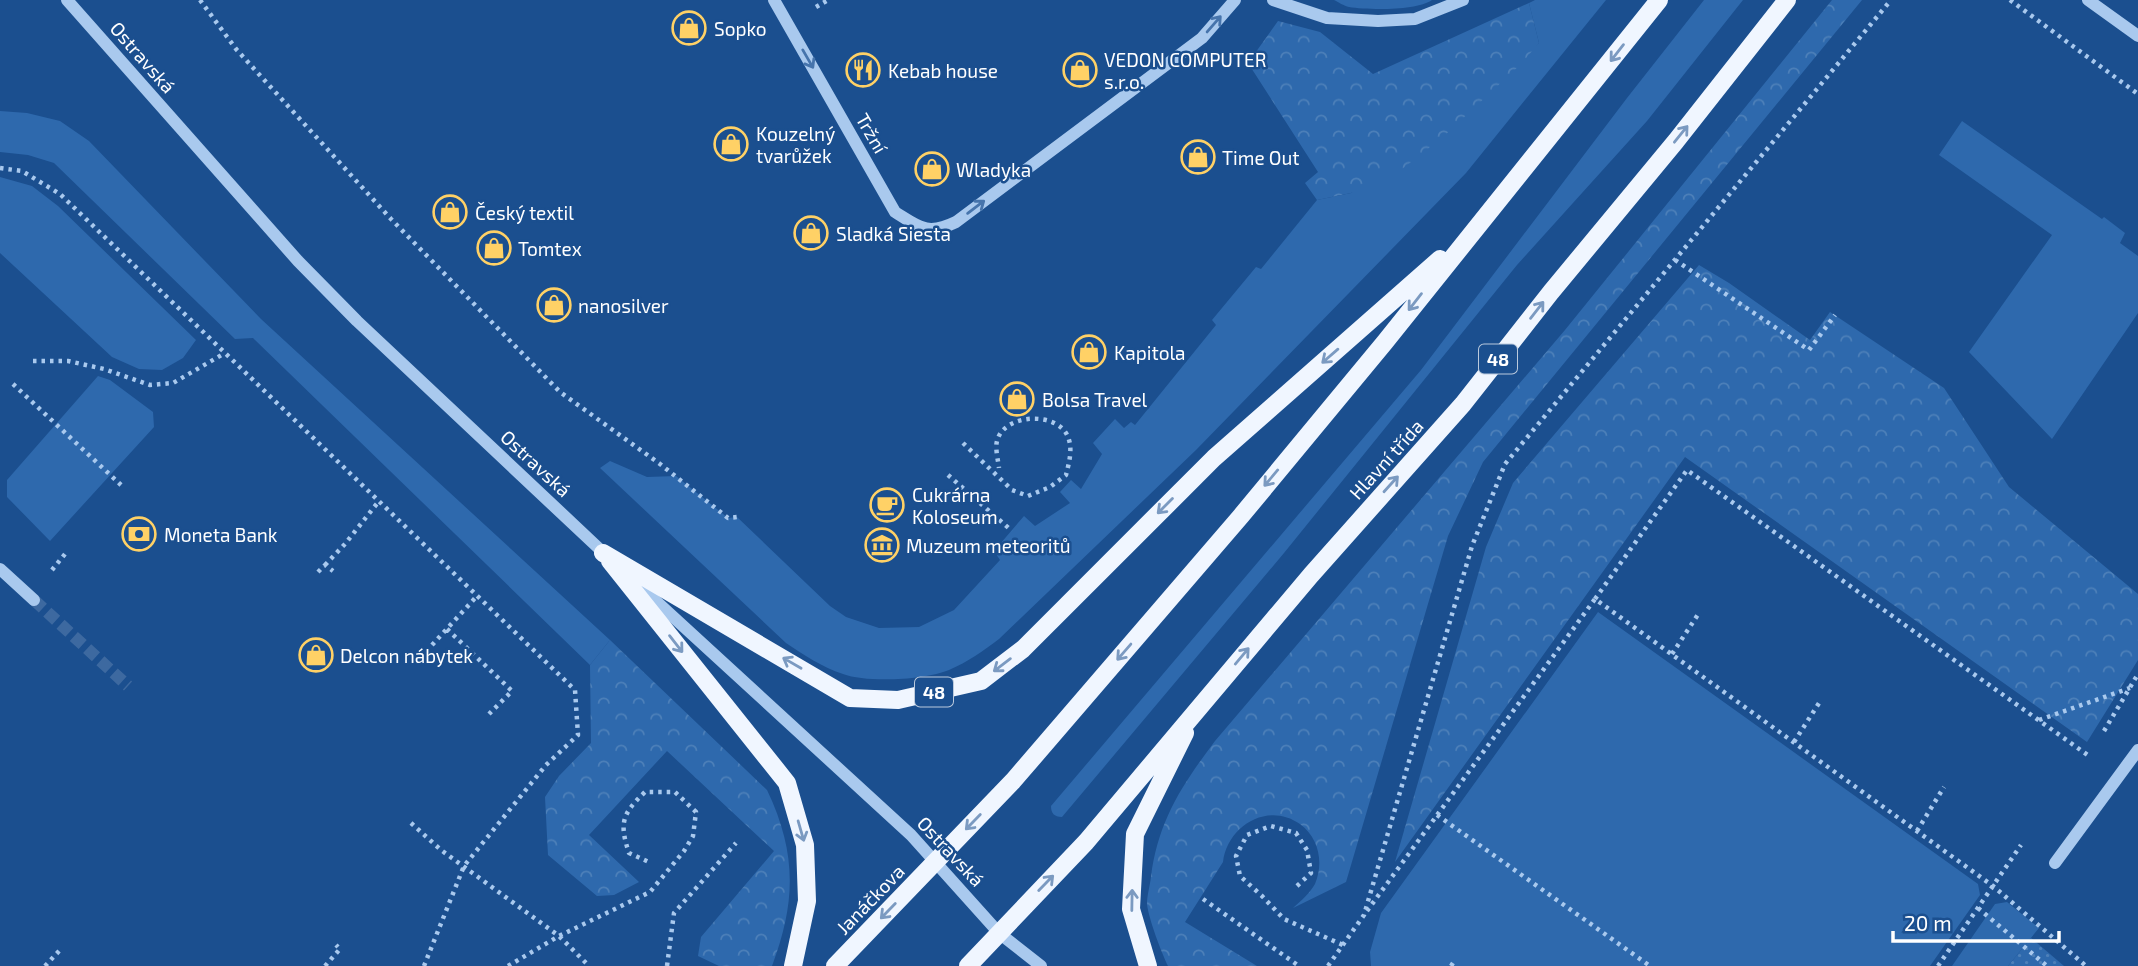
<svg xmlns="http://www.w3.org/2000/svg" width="2138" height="966" font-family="'Exo 2',sans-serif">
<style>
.grass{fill:#2e69ad}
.forest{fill:url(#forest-crowns)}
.garden{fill:url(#garden-dots)}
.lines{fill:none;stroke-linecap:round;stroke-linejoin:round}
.minor-tunnel{stroke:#3d69a0;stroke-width:12;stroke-dasharray:12 6;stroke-linecap:butt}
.path{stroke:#a9c9ee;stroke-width:4.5;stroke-dasharray:3.5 5;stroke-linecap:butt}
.minor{stroke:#a9c9ee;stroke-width:12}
.major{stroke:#f0f6ff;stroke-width:18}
.oneway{stroke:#4674ac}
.oneway2{stroke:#7b9ac1}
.labels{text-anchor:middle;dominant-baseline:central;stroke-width:5;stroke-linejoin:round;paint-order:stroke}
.shield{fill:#1b4f8f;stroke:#bbcadd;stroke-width:2}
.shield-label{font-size:18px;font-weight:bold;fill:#fff}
.poi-label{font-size:19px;fill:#fff;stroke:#1b4f8f;text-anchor:start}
.street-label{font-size:19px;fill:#fff;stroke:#1b4f8f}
</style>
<defs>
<pattern id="forest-crowns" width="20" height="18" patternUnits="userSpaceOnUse" patternTransform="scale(1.75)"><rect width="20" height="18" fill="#2e69ad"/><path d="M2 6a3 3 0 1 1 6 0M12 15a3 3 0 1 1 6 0" fill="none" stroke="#4d80b9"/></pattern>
<pattern id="garden-dots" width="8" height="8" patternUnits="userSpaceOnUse" patternTransform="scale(1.75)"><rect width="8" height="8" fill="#2e69ad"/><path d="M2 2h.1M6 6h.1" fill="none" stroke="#4d80b9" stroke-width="1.8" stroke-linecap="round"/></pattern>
</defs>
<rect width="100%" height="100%" fill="#1b4f8f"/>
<path class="grass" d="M1334 0H1432C1417 11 1368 10 1349 7 1344 6 1338 2 1334 0Z
M1535 0H1606L1466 173 1196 450 999 639C983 651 968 662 949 670 925 680 867 683 843 674 822 667 804 655 786 643L600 468 610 461 647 477 676 476 728 518 737 517 830 606 846 617 879 628 919 627 954 610 1000 560 994 551 1024 516 1035 526 1070 503 1060 492 1071 480 1081 489 1102 454 1093 443 1115 419 1124 428 1131 422 1135 425 1216 325 1212 320 1256 267 1261 269 1317 200 1351 193 1539 43 1529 3Z
M1704 0H1743L1647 121 1517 265 1284 553 1062 817C1054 817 1051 813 1051 806L1421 370 1627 98Z
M0 111 27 113 60 121 89 141 261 319 610 640 590 665 253 338 235 339 54 163 28 155 0 152Z
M1962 121 2102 219 2104 217 2125 233 2120 243 2138 256V313L2052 439 1969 352 2052 235 1939 155Z
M0 177 32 186 58 206 196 340 183 358 162 370 139 369 112 357 0 253Z
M98 376 110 380 153 412 154 427 50 541 7 497V480Z
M1598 612 1978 884 1980 895 1930 966H1371L1370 952 1381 913Z
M2007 902 2039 928 2008 966H1952L1995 904Z"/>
<path class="forest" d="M1832 0H1862L1483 462 1448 536 1346 882 1293 908C1301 901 1310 893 1315 884 1324 863 1319 838 1300 824 1268 801 1227 826 1223 862L1185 922 1257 966H1168C1161 951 1149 920 1147 904 1147 896 1150 885 1151 877 1158 821 1182 785 1215 741L1565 330Z
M1529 3 1539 43 1521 64 1444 136 1401 170 1351 193 1317 200 1305 183 1318 172 1248 63 1278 21 1320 32 1373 74Z
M1699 265 1729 283 1810 340 1830 312 1944 388 2009 487 2138 594V660L2087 742 1685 457 1395 862 1486 547 1513 483Z
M610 640 767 790C797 853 796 902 772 966H719L698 956 701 937 774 851 667 751 589 835 639 882 614 895 597 896 548 855 545 797 559 776 591 743 590 665Z"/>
<path class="garden" d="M2031 938 2064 966H2008Z"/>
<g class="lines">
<path class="minor-tunnel" d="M34 600 128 686"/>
<path class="path" d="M200 0 236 49 391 219 560 392 660 464 728 518 737 517
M2010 0 2138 94
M816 7 828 0
M0 168 22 171 60 194 575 690 578 735 546 765 464 866 424 966
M1675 260 1809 350 1835 315
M33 361H68L104 369 150 385 173 383 225 353
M13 384 121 485
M963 443 1012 490 1028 496 1050 487 1066 475C1069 463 1073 449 1068 437 1058 411 1004 413 997 441 995 448 998 460 999 468
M948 475 1012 531
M325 565 345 544 379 501
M52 570 65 554
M318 572 325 565 333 571
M1595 599 1687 470 2089 756
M447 629 512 691 489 714
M432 645 477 596
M1672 654 1699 613
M2039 720 2130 688
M2104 731 2138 674
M1794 742 1821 700
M1437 815 1650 966
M411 823 441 850 559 936 589 966
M1917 831 1944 787
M1297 886 1311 873 1307 850 1296 833 1271 826 1247 835 1236 856 1240 876 1262 896 1284 919 1343 945
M1203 899 1299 966
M1978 908 2047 966
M1367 911 1595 599 1993 886 2086 966
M45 966 61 949
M325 966 340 949 336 945
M508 966 559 936 650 892 684 851 693 836 696 812 675 792H645C622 814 619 823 629 853L649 862
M667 966 674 913 736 843
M1328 966 1364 915 1472 546 1505 464 1891 0
M1451 966 1453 963
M1938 966 2021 845"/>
<path class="minor" d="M67 0 298 261 357 321 608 557
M774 0 895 212C919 227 927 236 956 222L1202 38 1235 0
M1273 0 1327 18 1378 21 1415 19 1463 0
M2088 0 2138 36
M0 569 34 600
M634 581 911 835 999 933 1041 966
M2055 863 2138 750"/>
<path class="major" d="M603 553 850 698 898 700 981 681 1023 649 1214 458 1440 259
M610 561 787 783 805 845 807 901 793 966
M835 966 1013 781 1241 516 1385 342 1659 0
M968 966 1086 842 1311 575 1463 404 1551 292 1676 141 1787 0
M1148 966 1131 909 1135 834 1185 733"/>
</g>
<defs><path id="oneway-shaft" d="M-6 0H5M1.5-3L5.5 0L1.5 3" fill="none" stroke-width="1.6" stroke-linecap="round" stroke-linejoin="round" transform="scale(1.75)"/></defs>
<g class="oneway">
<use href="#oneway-shaft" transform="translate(1214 24) rotate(-49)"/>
<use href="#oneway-shaft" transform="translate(808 59) rotate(60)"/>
<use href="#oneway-shaft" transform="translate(976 207) rotate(-37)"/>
</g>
<g class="oneway2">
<use href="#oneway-shaft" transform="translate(1617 53) rotate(128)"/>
<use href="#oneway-shaft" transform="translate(1681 134) rotate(-51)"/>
<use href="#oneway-shaft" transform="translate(1415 302) rotate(128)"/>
<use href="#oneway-shaft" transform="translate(1537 310) rotate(-52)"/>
<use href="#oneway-shaft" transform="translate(1330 356) rotate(139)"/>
<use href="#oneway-shaft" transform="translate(1271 478) rotate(130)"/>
<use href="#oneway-shaft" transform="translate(1391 484) rotate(-48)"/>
<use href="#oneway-shaft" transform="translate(1165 506) rotate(135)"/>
<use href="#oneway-shaft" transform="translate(676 644) rotate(52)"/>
<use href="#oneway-shaft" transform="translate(1124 652) rotate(131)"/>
<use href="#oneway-shaft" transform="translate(1242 656) rotate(-50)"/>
<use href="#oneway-shaft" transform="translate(792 663) rotate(-150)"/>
<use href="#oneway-shaft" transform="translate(1002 665) rotate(143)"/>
<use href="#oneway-shaft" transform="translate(973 822) rotate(134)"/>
<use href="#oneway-shaft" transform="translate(801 831) rotate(74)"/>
<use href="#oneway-shaft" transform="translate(1046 883) rotate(-46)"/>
<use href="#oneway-shaft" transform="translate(1132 900) rotate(-89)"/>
<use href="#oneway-shaft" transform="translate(888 911) rotate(134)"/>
</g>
<defs>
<symbol id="shop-ring" viewBox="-11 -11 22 22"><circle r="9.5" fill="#1b4f8f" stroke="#ffd166" stroke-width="1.5"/><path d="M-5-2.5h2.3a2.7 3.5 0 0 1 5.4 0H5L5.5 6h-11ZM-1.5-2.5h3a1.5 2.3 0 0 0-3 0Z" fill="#ffd166"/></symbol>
<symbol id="restaurant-ring" viewBox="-11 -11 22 22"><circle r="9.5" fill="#1b4f8f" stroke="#ffd166" stroke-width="1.5"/><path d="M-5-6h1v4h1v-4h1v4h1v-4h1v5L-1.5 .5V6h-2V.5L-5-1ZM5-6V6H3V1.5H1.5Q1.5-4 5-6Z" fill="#ffd166"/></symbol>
<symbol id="cafe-ring" viewBox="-11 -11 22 22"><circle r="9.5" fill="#1b4f8f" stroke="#ffd166" stroke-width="1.5"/><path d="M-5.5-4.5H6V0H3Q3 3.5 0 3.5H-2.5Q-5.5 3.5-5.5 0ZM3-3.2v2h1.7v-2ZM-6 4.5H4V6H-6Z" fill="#ffd166"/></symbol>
<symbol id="bank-ring" viewBox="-11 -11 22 22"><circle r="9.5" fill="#1b4f8f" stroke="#ffd166" stroke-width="1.5"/><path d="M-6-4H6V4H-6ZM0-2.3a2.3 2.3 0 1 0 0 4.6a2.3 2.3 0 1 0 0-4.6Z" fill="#ffd166"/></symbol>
<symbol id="museum-ring" viewBox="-11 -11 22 22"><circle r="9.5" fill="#1b4f8f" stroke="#ffd166" stroke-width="1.5"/><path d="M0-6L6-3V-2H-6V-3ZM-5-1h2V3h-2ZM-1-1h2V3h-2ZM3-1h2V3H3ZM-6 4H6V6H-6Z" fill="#ffd166"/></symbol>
</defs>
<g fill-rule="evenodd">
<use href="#shop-ring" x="670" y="9" width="38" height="38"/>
<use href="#restaurant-ring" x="844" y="51" width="38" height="38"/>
<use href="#shop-ring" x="1061" y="51" width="38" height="38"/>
<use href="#shop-ring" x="712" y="125" width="38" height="38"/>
<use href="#shop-ring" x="1179" y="138" width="38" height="38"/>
<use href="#shop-ring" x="913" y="150" width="38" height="38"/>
<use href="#shop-ring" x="431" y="193" width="38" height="38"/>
<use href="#shop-ring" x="792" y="214" width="38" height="38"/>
<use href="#shop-ring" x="475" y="229" width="38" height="38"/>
<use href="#shop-ring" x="535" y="286" width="38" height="38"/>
<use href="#shop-ring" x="1070" y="333" width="38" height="38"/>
<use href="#shop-ring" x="998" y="380" width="38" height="38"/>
<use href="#cafe-ring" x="868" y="486" width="38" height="38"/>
<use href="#bank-ring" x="120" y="515" width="38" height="38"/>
<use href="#museum-ring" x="863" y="526" width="38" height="38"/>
<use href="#shop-ring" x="297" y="636" width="38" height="38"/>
</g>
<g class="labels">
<g class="shield">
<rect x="1479" y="344.5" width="38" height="29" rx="5"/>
<rect x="915" y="677.5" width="38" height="29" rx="5"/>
</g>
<g class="shield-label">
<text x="1498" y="359">48</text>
<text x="934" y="692">48</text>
</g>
<g class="poi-label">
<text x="714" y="28">Sopko</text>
<text x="1104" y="59">VEDON COMPUTER<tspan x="1104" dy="22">s.r.o.</tspan></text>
<text x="888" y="70">Kebab house</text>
<text x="756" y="133">Kouzelný<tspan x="756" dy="22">tvarůžek</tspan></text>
<text x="1222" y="157">Time Out</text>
<text x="956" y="169">Wladyka</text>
<text x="475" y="212">Český textil</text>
<text x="836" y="233">Sladká Siesta</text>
<text x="518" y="248">Tomtex</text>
<text x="578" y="305">nanosilver</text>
<text x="1114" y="352">Kapitola</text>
<text x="1042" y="399">Bolsa Travel</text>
<text x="912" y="494">Cukrárna<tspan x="912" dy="22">Koloseum</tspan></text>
<text x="164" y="534">Moneta Bank</text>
<text x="906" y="545">Muzeum meteoritů</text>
<text x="340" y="655">Delcon nábytek</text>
</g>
<g class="street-label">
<text transform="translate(143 57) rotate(49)">Ostravská</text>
<text transform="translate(872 133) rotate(60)">Tržní</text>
<text transform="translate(1386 459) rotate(-48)">Hlavní třída</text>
<text transform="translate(536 463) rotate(43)">Ostravská</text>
<text transform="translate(951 851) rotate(47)">Ostravská</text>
<text transform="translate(870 899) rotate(-46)">Janáčkova</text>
</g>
</g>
<path d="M1893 931v10h166v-10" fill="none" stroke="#ffffff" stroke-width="3.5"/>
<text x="1904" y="931" font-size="21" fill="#ffffff" stroke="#1b4f8f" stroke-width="5" paint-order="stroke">20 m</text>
</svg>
